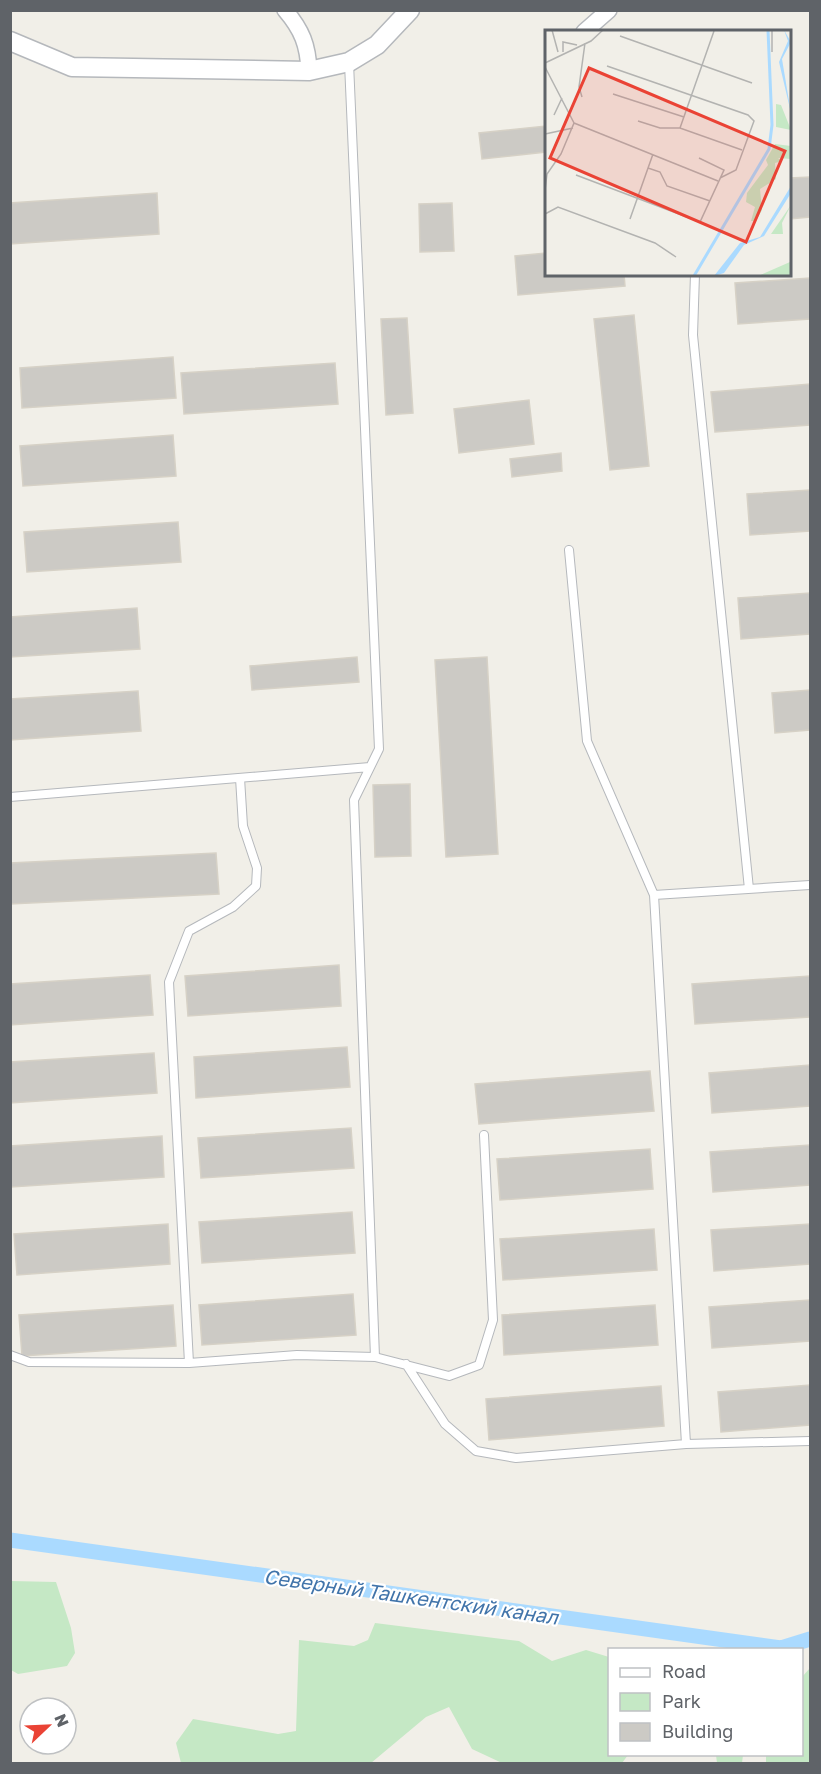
<svg xmlns="http://www.w3.org/2000/svg" width="821" height="1774" font-family="'Golos Text',sans-serif">
<style>
.green{fill:#c5e8c5}
.lines{fill:none;stroke-linecap:round;stroke-linejoin:round}
.canal{stroke:#aadaff;stroke-width:15}
.building{fill:#cccac5;stroke:#d6d1c6;stroke-width:1.5}
.service-casing{stroke:#b5b8bc;stroke-width:10}
.minor-casing{stroke:#b5b8bc;stroke-width:18}
.tertiary-casing{stroke:#b5b8bc;stroke-width:21}
.service{stroke:#fff;stroke-width:8}
.minor{stroke:#fff;stroke-width:15}
.tertiary{stroke:#fff;stroke-width:18}
.labels{text-anchor:middle;dominant-baseline:central;stroke-width:4.5;stroke-linejoin:round;paint-order:stroke}
.water-label{font-size:20px;font-style:italic;fill:#4174aa;stroke:#fff}
.inset-river{fill:none;stroke:#aadaff;stroke-width:3}
.inset-road{fill:none;stroke:#b3b3b1;stroke-width:1.5}
.view{fill:#ea4335;fill-opacity:0.15;stroke:#ea4335;stroke-width:3}
.inset-edge{fill:none;stroke:#5f6368;stroke-width:3}
</style>
<rect width="100%" height="100%" fill="#f1efe8"/>
<path class="green" d="M11 1581 56 1582 71 1628 75 1653 67 1666 18 1674 11 1670Z
M375 1623 519 1641 552 1661 586 1650 609 1657 610 1754 628 1755 622 1763H502L472 1749 449 1707 426 1717 371 1763H181L176 1743 193 1719 278 1734 296 1731 299 1640 354 1646 368 1640Z
M810 1668V1763H766V1755L802 1754V1677Z
M716 1755H743L742 1763H717Z"/>
<g class="lines">
<path class="canal" d="M10 1540 781 1648 810 1639"/>
</g>
<path class="building" d="M546 126V152L482 159 479 133Z
M810 177V217L790 219V178Z
M157 193 159 234 10 244V203Z
M452 203 454 251 420 252 419 204Z
M546 253V274H624L625 286 518 295 515 256Z
M810 278V319L738 324 735 283Z
M634 315 649 466 610 470 594 319Z
M407 318 413 413 386 415 381 319Z
M173 357 176 398 22 408 20 368Z
M335 363 338 404 184 414 181 373Z
M810 384V425L715 432 711 392Z
M529 400 534 444 459 453 454 409Z
M173 435 176 476 23 486 20 446Z
M561 453 562 471 512 477 510 459Z
M810 490V531L750 535 747 494Z
M178 522 181 562 27 572 24 532Z
M810 593V634L741 639 738 598Z
M137 608 140 649 10 657V617Z
M357 657 359 682 252 690 250 666Z
M487 657 498 854 446 857 435 660Z
M810 690V730L775 733 772 693Z
M138 691 141 731 10 740V699Z
M410 784 411 856 375 857 373 785Z
M216 853 219 894 10 904V863Z
M339 965 341 1006 188 1016 185 976Z
M150 975 153 1015 10 1025V984Z
M810 976V1017L695 1024 692 984Z
M347 1047 350 1087 196 1098 194 1057Z
M154 1053 157 1093 10 1103V1062Z
M810 1065V1106L712 1113 709 1073Z
M650 1071 654 1111 479 1124 475 1084Z
M351 1128 354 1168 201 1178 198 1138Z
M162 1136 164 1177 11 1187 10 1146Z
M810 1145V1185L713 1192 710 1152Z
M650 1149 653 1189 500 1200 497 1159Z
M352 1212 355 1253 202 1263 199 1222Z
M168 1224 170 1264 17 1275 14 1234Z
M810 1224V1264L714 1271 711 1230Z
M654 1229 657 1270 503 1280 500 1239Z
M353 1294 356 1335 202 1345 199 1305Z
M810 1300V1341L712 1348 709 1307Z
M173 1305 176 1346 22 1356 19 1315Z
M655 1305 658 1345 504 1355 502 1315Z
M810 1385V1425L721 1432 718 1392Z
M661 1386 664 1426 489 1440 486 1399Z"/>
<g class="lines">
<defs>
<path id="service" d="M349 63 379 749 354 800 375 1357
M695 274 693 335 749 889
M569 550 587 741 654 895 686 1444
M10 797 370 767
M654 895 810 885
M10 1355 29 1362 189 1363 297 1355 375 1357 449 1376 479 1365 493 1320 484 1135
M189 1363 169 982 189 931 233 907 256 886 257 868 243 826 240 778
M406 1364 445 1424 476 1451 516 1458 686 1444 810 1441"/>
<path id="minor" d="M285 10C302 30 308 45 309 71
M584 32 609 10"/>
<path id="tertiary" d="M10 41 72 67 309 71 349 62 377 45 410 10"/>
</defs>
<use href="#service" class="service-casing"/>
<use href="#minor" class="minor-casing"/>
<use href="#tertiary" class="tertiary-casing"/>
<use href="#service" class="service"/>
<use href="#minor" class="minor"/>
<use href="#tertiary" class="tertiary"/>
</g>
<g class="labels">
<g class="water-label">
<text transform="translate(411 1596) rotate(8)">Северный Ташкентский канал</text>
</g>
</g>
<g transform="translate(545 30)">
<rect width="246" height="246" fill="#f1efe8"/>
<path d="M231 74 236 75 246 100 231 97ZM230 114 246 116V129L233 128 237 131 230 133 231 149 215 159 217 180 211 191H206L210 177 201 172 202 163 223 135 221 130ZM246 175 237 193 238 204H226ZM246 230V246H213L245 232V238Z" fill="#c5e8c5"/>
<path d="M239 0 246 12 237 29 246 83 234 32 243 11ZM246 156V163L219 206 199 215 179 243 169 246 195 213 215 207Z" fill="#aadaff"/>
<path class="inset-river" d="M149 246 224 119 227 95 223 0"/>
<path class="inset-road" d="M7 0 13 22M75 6 207 53M18 22V12L32 15M227 22V0M0 33 46 11 58 0M62 36 203 85 209 91 191 140 175 148M0 37 29 93 16 124 2 144 0 160M68 64 139 87M37 67 34 57 40 13M9 85 17 68M93 91 115 98H135L197 120M29 93 173 151M135 98 169 1M0 104 28 98M103 138 115 142 122 156 165 171M31 145 155 192 179 140 154 128M0 184 13 177 110 213 131 227M85 189 108 124"/>
<path class="view" d="M44 38 240 121 201 212 5 128Z"/>
<rect width="246" height="246" class="inset-edge"/>
</g>
<rect width="821" height="1774" fill="none" stroke="#5f6368" stroke-width="24"/>
<rect x="608" y="1648" width="195" height="108" fill="#ffffff" stroke="#bfc1c3" stroke-width="1.5"/>
<rect x="620" y="1668" width="30" height="9" fill="#ffffff" stroke="#bfc1c3" stroke-width="1.5"/>
<text x="662" y="1678" font-size="18" fill="#5f6368">Road</text>
<rect x="620" y="1693" width="30" height="18" fill="#c5e8c5" stroke="#bfc1c3" stroke-width="1.5"/>
<text x="662" y="1708" font-size="18" fill="#5f6368">Park</text>
<rect x="620" y="1723" width="30" height="18" fill="#cccac5" stroke="#bfc1c3" stroke-width="1.5"/>
<text x="662" y="1738" font-size="18" fill="#5f6368">Building</text>
<g transform="translate(48 1726) rotate(67)"><circle r="28" fill="#ffffff" stroke="#bfc1c3" stroke-width="1.5"/>
<path d="M0-4.5L10 22L0 15L-10 22Z" fill="#ea4335"/>
<text y="-9" font-size="16" font-weight="bold" text-anchor="middle" fill="#5f6368">N</text>
</g>
</svg>
